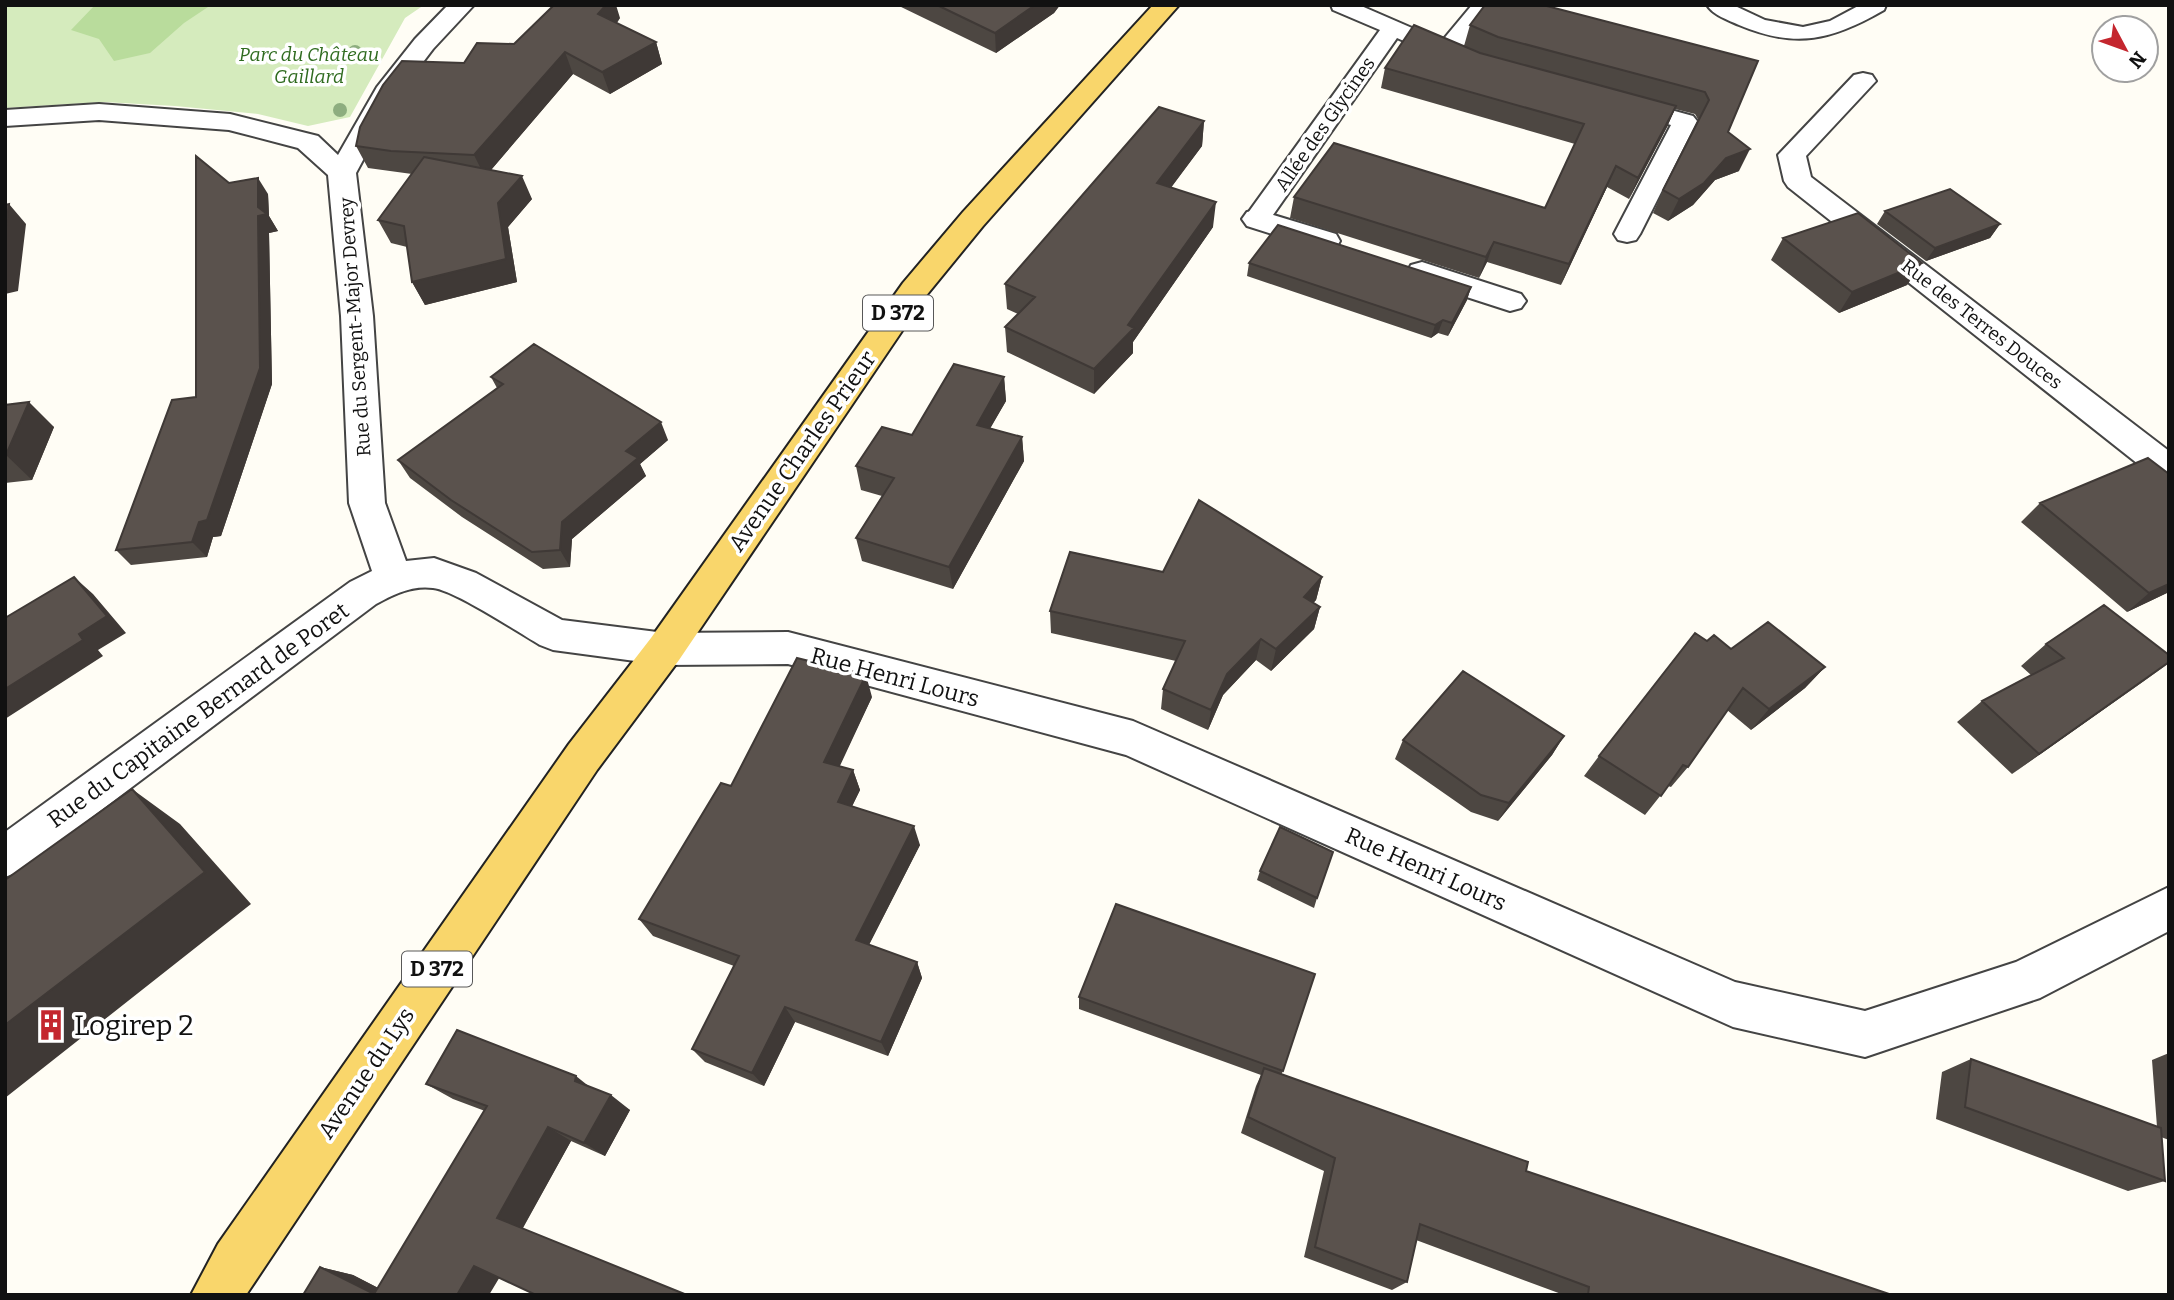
<svg xmlns="http://www.w3.org/2000/svg" width="2174" height="1300" font-family="Bitter,serif">
<style>
.green{fill:#d5ebbd}
.forest{fill:#b9dc9c}
.lines{fill:none;stroke-linecap:round;stroke-linejoin:round}
.lane-casing{stroke:#444;stroke-width:4}
.street-casing{stroke:#444;stroke-width:4}
.primary-casing{stroke:#222;stroke-width:4}
.lane{fill:#fff;fill-rule:evenodd}
.street{fill:#fff;fill-rule:evenodd}
.primary{fill:#f9d66b;fill-rule:evenodd}
.tree{fill:#8dad7f}
.wall{fill:#4d4742}
.shaded-wall{fill:#3f3936}
.building{fill:#5a524d;stroke:#3f3936;stroke-width:2}
.labels{text-anchor:middle;dominant-baseline:central;stroke-width:7;stroke-linejoin:round;paint-order:stroke}
.far-park-label{font-size:19px;font-style:italic;fill:#2f6b1f;stroke:#fff}
.far-street-label{font-size:19px;fill:#111;stroke:#fff}
.shield{fill:#fff;stroke:#585858;stroke-width:2}
.shield-label{font-size:21px;font-weight:bold;fill:#111}
.street-label{font-size:23px;fill:#111;stroke:#fff}
.near-poi-label{font-size:28px;fill:#111;stroke:#fff;text-anchor:start}
</style>
<rect width="100%" height="100%" fill="#fffdf5"/>
<path class="green" d="M5 5H424L405 18 350 117 308 126 258 114 175 106 104 102 5 108Z"/>
<path class="forest" d="M95 5H211L184 23 150 53 114 61 99 39 71 30Z"/>
<g class="lines">
<defs>
<path id="lane" d="M1331 5H1359L1442 41 1472 5H1493L1456 57H1440L1397 38 1266 225 1257 227 1248 225 1244 219 1248 213 1380 30 1333 10Z
M1707 5H1733L1765 20 1803 27 1830 21 1860 5H1886L1884 10C1832 40 1796 49 1739 25 1728 20 1713 15 1707 5Z
M1627 98 1693 116 1697 121 1640 234 1636 240 1627 242 1618 240 1614 234 1671 125 1619 110 1615 105 1619 100Z"/>
<path id="street" d="M448 5H474L433 49 398 95 356 173 373 316 385 503 406 561 434 558 476 573 562 620 665 633 788 632 1133 721 1735 982 1865 1011 2016 962 2169 887V931L2040 998 1865 1057 1733 1027 1126 755 788 664 665 665 553 650 540 645C518 632 454 590 433 588 413 585 394 594 376 604L20 871 5 877V832L350 582 372 571 349 503 341 316 328 175 298 148 229 130 99 120 5 126V110L99 104 230 114 318 136 338 155 377 87 415 39Z
M1863 73 1872 75 1876 81 1806 156 1811 177 2169 451V483L2157 479 1788 187 1784 181 1778 155 1854 75Z
M1257 210 1336 234 1340 241 1336 248 1325 251 1247 226 1242 219 1247 212Z
M1422 262 1521 294 1526 301 1521 308 1510 311 1411 279 1407 272 1411 265Z"/>
<path id="primary" d="M1153 5H1179L983 226 925 297 679 660 597 770 246 1295H191L218 1244 569 744 651 638 903 283 963 212Z"/>
</defs>
<use href="#lane" class="lane-casing"/>
<use href="#street" class="street-casing"/>
<use href="#primary" class="primary-casing"/>
<use href="#lane" class="lane"/>
<use href="#street" class="street"/>
<use href="#primary" class="primary"/>
</g>
<g class="tree">
<circle cx="355" cy="52" r="7"/>
<circle cx="340" cy="110" r="7"/>
</g>
<path class="wall" d="M897 5H1060L1054 13 996 53Z
M620 18 617 23 656 42 662 64 610 94 573 74 491 170 532 199 508 227 517 282 425 305 412 282 407 247 391 243 378 220 412 174 368 168 356 146 464 63 514 44Z
M1470 25 1758 61 1728 132 1739 171 1715 180 1693 205 1668 221 1653 213 1663 190 1699 121 1695 114 1675 109 1667 127 1629 199 1607 187 1561 285 1487 262 1479 278 1290 218 1294 197 1545 208 1575 144 1381 88 1385 68 1464 46Z
M1204 121 1202 146 1171 187 1213 227 1133 342V353L1094 394 1007 352 1005 327 1018 314 1007 309 1005 284Z
M268 194 269 216 278 231 269 233 272 384 221 536 213 537 207 557 131 565 116 550 196 397Z
M1885 211 2000 224 1990 238 1926 261 1877 224Z
M1783 238 1922 263 1907 285 1839 313 1771 260Z
M1249 263 1471 287 1467 300 1448 336 1438 333 1431 338 1247 276Z
M491 377 668 440 640 464 646 476 572 539 570 567 543 569 462 517 410 478 398 460 497 388Z
M1004 377 1006 401 990 428 1022 437 1024 461 953 589 862 561 856 538 882 496 861 490 856 466 912 435Z
M5 405 54 427 32 480 5 483Z
M2040 503 2169 592 2127 612 2021 522Z
M1163 572 1322 577 1316 600 1313 603 1320 607 1314 629 1271 671 1256 660 1223 695 1208 730 1161 709 1163 689 1176 661 1051 633 1050 611Z
M1707 641 1731 649 1825 667 1805 688 1751 730 1727 710 1688 767 1671 787 1668 786 1645 815 1584 776 1599 756Z
M2046 644 2169 663 2012 774 1957 722 1982 701 2031 675 2021 666Z
M872 697 839 766 853 770 860 790 852 806 920 845 869 945 917 962 922 978 888 1056 795 1022 764 1086 705 1062 692 1049 734 966 653 936 639 919 731 786Z
M1564 736 1552 755 1498 821 1471 812 1395 759 1403 740Z
M1260 871 1317 898 1314 908 1257 880Z
M1079 997 1283 1071 1281 1075 1526 1171 1892 1295H1564L1416 1240 1407 1282 1392 1290 1304 1257 1324 1171 1241 1133 1256 1086 1261 1075 1079 1009Z
M2169 1053V1140L2161 1137 2165 1181 2128 1191 1936 1119 1942 1072 1971 1059 2157 1127 2152 1060Z
M426 1084 590 1087 630 1110 605 1156 571 1141 523 1228 499 1278 303 1295 320 1267 353 1275 378 1288 485 1111 453 1099Z"/>
<path class="shaded-wall" d="M606 5H616L620 18 605 36 598 14Z
M1035 5H1060L1054 13 996 53 995 33Z
M656 42 662 64 610 94 602 72Z
M565 52 573 74 485 177 474 155Z
M1676 106 1667 127 1629 199 1638 178Z
M1204 121 1202 146 1156 208 1157 183Z
M1750 149 1739 171 1715 180 1693 205 1668 221 1679 199 1726 158Z
M1616 166 1607 187 1561 285 1569 264Z
M522 176 532 199 508 227 517 282 425 305 412 282 498 203Z
M258 178 268 194 269 216 278 231 269 233 272 384 221 536 213 537 207 557 192 542 258 207Z
M1216 202 1213 227 1133 342V353L1094 394V369L1128 325Z
M9 204 26 224 18 291 5 294V233Z
M2000 224 1990 238 1926 261 1935 248Z
M1494 242 1487 262 1479 278 1486 257Z
M1922 263 1907 285 1839 313 1852 292Z
M1471 287 1467 300 1448 336 1452 323Z
M1443 320 1438 333 1431 338 1435 325Z
M1004 377 1006 401 979 448 977 425Z
M29 402 54 427 32 480 6 455Z
M661 422 668 440 640 464 646 476 572 539 570 567 560 550 562 522 626 451Z
M1022 437 1024 461 953 589 949 567Z
M74 577 93 594 126 633 98 650 103 656 5 719V689L79 634Z
M1322 577 1316 600 1298 619 1304 597Z
M2169 584V592L2127 612 2149 593Z
M1320 607 1314 629 1271 671 1276 649Z
M1261 639 1256 660 1223 695 1208 730 1211 710 1227 674Z
M2169 663 2144 681 2012 774 2039 754Z
M1825 667 1805 688 1751 730 1769 709Z
M866 675 872 697 832 783 824 762Z
M1564 736 1552 755 1498 821 1509 803Z
M853 770 860 790 845 821 838 802Z
M132 789 180 824 251 904 5 1098V1025Z
M914 826 920 845 863 956 856 940Z
M917 962 922 978 888 1056 881 1042Z
M785 1007 795 1022 764 1086 752 1073Z
M576 1076 596 1092 575 1081Z
M611 1095 630 1110 605 1156 584 1143Z
M548 1127 571 1141 522 1229 497 1218Z
M474 1266 501 1275 489 1295H457Z
M320 1267 353 1275 392 1295 374 1294Z"/>
<path class="building" d="M554 5H606L598 14 656 42 602 72 565 52 474 155 391 151 356 146 360 127 383 85 402 61 464 63 477 43 514 44Z
M937 5H1035L995 33Z
M1485 5H1543L1758 61 1728 132 1750 149 1726 158 1704 183 1679 199 1663 190 1709 100 1705 92 1498 37 1470 25Z
M1414 25 1480 53 1676 106 1638 178 1616 166 1569 264 1494 242 1486 257 1294 197 1334 143 1545 208 1584 124 1385 68Z
M1159 107 1204 121 1157 183 1216 202 1128 325 1134 328 1094 369 1005 327 1035 297 1005 284Z
M196 156 229 183 258 178V207L267 214 258 216 260 368 207 520 199 522 192 542 116 550 172 400 196 397Z
M424 157 522 176 498 203 506 259 412 282 404 226 378 220Z
M1950 189 2000 224 1935 248 1885 211Z
M9 204 5 233V205Z
M1858 213 1922 263 1852 292 1783 238Z
M1278 225 1471 287 1452 323 1443 320 1435 325 1249 263Z
M534 344 661 422 626 451 638 458 562 522 560 550 532 552 451 500 398 460 503 384 491 377Z
M954 364 1004 377 977 425 1022 437 949 567 856 538 894 478 856 466 882 427 912 435Z
M29 402 6 455H5V405Z
M2148 458 2169 474V584L2149 593 2040 503Z
M1199 500 1322 577 1304 597 1320 607 1276 649 1261 639 1227 674 1211 710 1163 689 1185 641 1050 611 1070 552 1163 572Z
M74 577 107 616 79 634 83 640 5 689V618Z
M2104 605 2169 655V662L2039 754 1982 701 2064 658 2046 644Z
M1768 622 1825 667 1769 709 1743 688 1688 767 1683 765 1661 796 1599 756 1695 633 1707 641 1714 635 1731 649Z
M797 658 866 675 824 762 853 770 838 802 914 826 856 940 917 962 881 1042 785 1007 752 1073 692 1049 739 956 639 919 721 783 731 786Z
M1463 671 1564 736 1509 803 1481 795 1403 740Z
M132 789 205 872 5 1025V880Z
M1280 827 1333 852 1317 898 1260 871Z
M1116 904 1315 974 1283 1071 1079 997Z
M457 1030 576 1076 575 1081 611 1095 584 1143 548 1127 497 1218 687 1295H536L474 1266 457 1295H303L320 1267 374 1294 487 1106 426 1084Z
M1971 1059 2161 1128 2165 1181 1965 1107Z
M1264 1068 1528 1162 1526 1171 1892 1295H1588L1589 1287 1420 1224 1407 1282 1315 1247 1335 1158 1248 1117Z"/>
<defs>
<symbol id="building-bare" viewBox="-9 -9 18 18"><path d="M-4-6H4V6H1V3H-1V6H-4ZM-2.5-4.3h1.7v1.8h-1.7ZM.8-4.3h1.7v1.8H.8ZM-2.5-1h1.7V.8h-1.7ZM.8-1h1.7V.8H.8Z" fill="#c4262e" stroke="#fff" stroke-width="2.5" paint-order="stroke"/></symbol>
</defs>
<g fill-rule="evenodd">
<use href="#building-bare" x="29" y="1003" width="44" height="44"/>
</g>
<g class="labels">
<g class="far-park-label">
<text x="309" y="54">Parc du Château<tspan x="309" dy="22">Gaillard</tspan></text>
</g>
<g class="far-street-label">
<text transform="translate(1325 124) rotate(-55)">Allée des Glycines</text>
<text transform="translate(1982 324) rotate(38)">Rue des Terres Douces</text>
<text transform="translate(355 327) rotate(-94)">Rue du Sergent-Major Devrey</text>
</g>
<g class="shield">
<rect x="863" y="295.5" width="70" height="35" rx="5"/>
<rect x="402" y="951.5" width="70" height="35" rx="5"/>
</g>
<g class="shield-label">
<text x="898" y="313">D 372</text>
<text x="437" y="969">D 372</text>
</g>
<g class="street-label">
<text transform="translate(802 451) rotate(-55)">Avenue Charles Prieur</text>
<text transform="translate(895 677) rotate(15)">Rue Henri Lours</text>
<text transform="translate(198 715) rotate(-36)">Rue du Capitaine Bernard de Poret</text>
<text transform="translate(1426 869) rotate(24)">Rue Henri Lours</text>
<text transform="translate(366 1073) rotate(-56)">Avenue du Lys</text>
</g>
<g class="near-poi-label">
<text x="74" y="1025">Logirep 2</text>
</g>
</g>
<rect width="2174" height="1300" fill="none" stroke="#111111" stroke-width="14"/>
<g transform="translate(2125 49) rotate(131)"><circle r="33" fill="#ffffff" stroke="#a0a0a0" stroke-width="2"/>
<path d="M0-5L12 26L0 18L-12 26Z" fill="#c4262e"/>
<text y="-10" font-size="19" font-weight="bold" text-anchor="middle" fill="#111111">N</text>
</g>
</svg>
